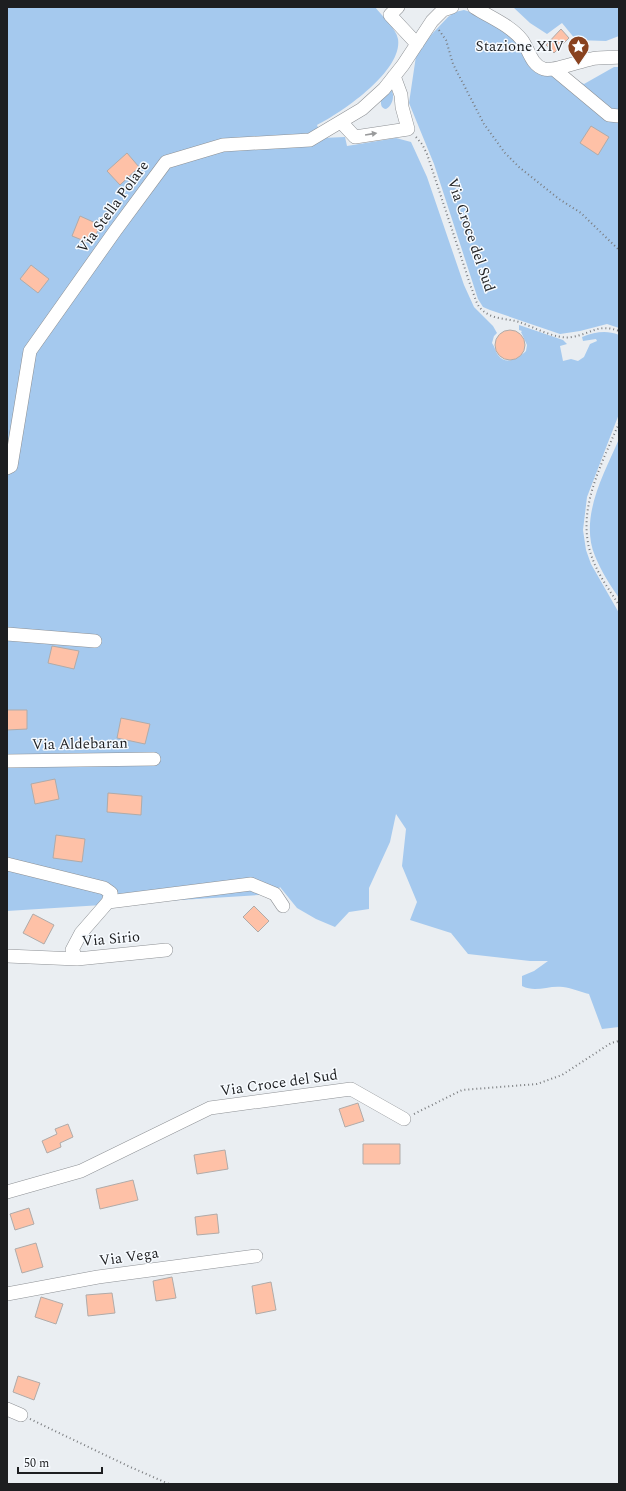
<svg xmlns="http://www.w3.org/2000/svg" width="626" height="1491" font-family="Spectral,serif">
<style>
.green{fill:#a5c9ee}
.building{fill:#fec1a7;stroke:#b0aba9}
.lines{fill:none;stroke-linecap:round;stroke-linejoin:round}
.minor-casing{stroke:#8e9195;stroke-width:14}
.path{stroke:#7a7c7f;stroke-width:2;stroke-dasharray:1 3;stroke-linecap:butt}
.minor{stroke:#fff;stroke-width:13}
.oneway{fill:#999a9b}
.labels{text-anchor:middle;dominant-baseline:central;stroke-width:3;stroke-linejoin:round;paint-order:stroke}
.poi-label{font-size:15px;fill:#1d1e20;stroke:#f7fbff;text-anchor:end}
.street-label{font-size:15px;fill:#1d1e20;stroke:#f7fbff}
</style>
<rect width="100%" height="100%" fill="#eaeef2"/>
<path class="green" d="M7 7H375C382 16 396 28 398 39 403 71 341 113 317 125L322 138 345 137 347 146 396 138 411 142 427 177 464 285 474 307 493 326 497 333 494 336 492 343C495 347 495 351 498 355 506 366 519 358 526 351L527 345 521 332 522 331 519 330V325L563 340 567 344 560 346 563 361 571 359 578 361 584 357 590 344 597 341 596 339 583 341 582 337C596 332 606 330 619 335V414L587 497 583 530 586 550 591 564 619 613V1027L602 1029 589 994C581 992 572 988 563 987 548 985 536 993 522 986V976L534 971 548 961H530L468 954 451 933 410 920 417 902 402 866 406 829 396 814 390 842 369 888V909L349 912 335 927 316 919 297 908 280 887 275 894 7 911Z
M513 7H619V36L606 41 576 40 562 23 547 34 530 23Z
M464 10 480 15 499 28 516 41 523 52 584 84 614 67H619V328L607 324 580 331 560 334 490 310 483 307 478 299 434 164 409 103 416 56 431 35 448 17 455 12Z
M391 89C395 95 393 105 386 109 380 108 381 103 381 98Z
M619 439V598C610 585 601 571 595 556 579 517 604 474 619 439Z"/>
<path class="building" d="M561 29 569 38 554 53 546 45Z
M591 126 609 137 598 155 580 143Z
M127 153 139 167 120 185 107 171Z
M80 216 100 225 92 244 72 236Z
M31 265 49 279 38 293 20 279Z
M495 345a15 15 0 1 1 30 0a15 15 0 1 1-30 0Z
M52 646 79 651 74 669 48 663Z
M7 710H27V729L7 730Z
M121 718 150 724 145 744 117 738Z
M55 779 59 799 35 804 31 784Z
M108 793 142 796 141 815 107 812Z
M56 835 85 839 82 862 53 858Z
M254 906 269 921 258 932 243 917Z
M33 914 54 925 44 944 23 933Z
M358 1103 364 1121 345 1127 339 1109Z
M68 1124 73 1137 60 1143 61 1147 47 1153 42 1141 57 1134 55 1129Z
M363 1144H400V1164H363Z
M225 1150 228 1169 197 1174 194 1155Z
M133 1180 138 1200 100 1209 96 1189Z
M29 1208 34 1224 15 1230 10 1214Z
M217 1214 219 1233 197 1235 195 1217Z
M36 1243 43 1267 22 1273 15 1249Z
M172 1277 176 1298 156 1301 153 1281Z
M271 1282 276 1310 256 1314 252 1286Z
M112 1293 115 1313 88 1316 86 1295Z
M41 1297 63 1304 56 1324 35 1317Z
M18 1376 40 1383 34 1400 13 1392Z"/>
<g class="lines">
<defs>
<path id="minor" d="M398 7 390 15 417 44
M474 7C491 18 510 25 522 40 529 50 531 65 544 69 552 72 580 61 591 59 600 57 610 58 619 57
M555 70 609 115 619 116
M341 122 355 137 408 129 402 107 401 95 394 76
M7 468 11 466 30 351 115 231 166 162 223 145 310 140 362 109 384 89 403 65 432 21 443 10 452 7
M7 634 95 641
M7 761 154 759
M7 864 104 888 111 893 108 902 81 933 72 950 77 959 166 950
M108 902 251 884 275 894 283 906
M7 956 77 959
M7 1192 81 1171 210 1108 351 1089 404 1119
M7 1294 98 1277 256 1256
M7 1409 21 1415"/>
</defs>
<use href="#minor" class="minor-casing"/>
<path class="path" d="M439 30 446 40 453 64 484 124 505 153 519 167 559 199 581 213 619 250
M416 137 422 144 427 154 471 287C474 294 476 304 481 309 492 320 506 318 519 322 534 327 556 340 572 337 591 334 598 323 619 331
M619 423C601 466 574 513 593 560 599 576 610 591 619 605
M414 1114 462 1090 537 1084 562 1075 611 1043 619 1041
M30 1419 128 1466 169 1484"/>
<use href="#minor" class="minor"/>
</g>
<defs><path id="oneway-solid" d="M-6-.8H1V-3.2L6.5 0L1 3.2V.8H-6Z"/></defs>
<use class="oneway" href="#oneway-solid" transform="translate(371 134) rotate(-9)"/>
<defs>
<symbol id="sight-pin" viewBox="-11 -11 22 30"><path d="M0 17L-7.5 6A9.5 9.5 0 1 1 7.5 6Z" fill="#89421f" stroke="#f7fbff"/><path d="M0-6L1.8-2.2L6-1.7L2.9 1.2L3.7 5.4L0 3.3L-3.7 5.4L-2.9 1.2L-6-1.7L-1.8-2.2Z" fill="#fff"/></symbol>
</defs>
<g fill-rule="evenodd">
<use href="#sight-pin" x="566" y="34" width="25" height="34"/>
</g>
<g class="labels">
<g class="poi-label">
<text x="564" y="46">Stazione XIV</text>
</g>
<g class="street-label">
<text transform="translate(113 207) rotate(-54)">Via Stella Polare</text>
<text transform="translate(471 235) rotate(71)">Via Croce del Sud</text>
<text transform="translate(80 744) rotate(-1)">Via Aldebaran</text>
<text transform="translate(111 939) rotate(-5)">Via Sirio</text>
<text transform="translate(279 1083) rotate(-8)">Via Croce del Sud</text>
<text transform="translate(129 1257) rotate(-8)">Via Vega</text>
</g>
</g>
<rect width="626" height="1491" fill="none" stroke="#1d1e20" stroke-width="16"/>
<path d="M18 1467v6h84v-6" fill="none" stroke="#1d1e20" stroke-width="2"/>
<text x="24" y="1467" font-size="12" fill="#1d1e20" stroke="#f7fbff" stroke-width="3" paint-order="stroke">50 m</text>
</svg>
